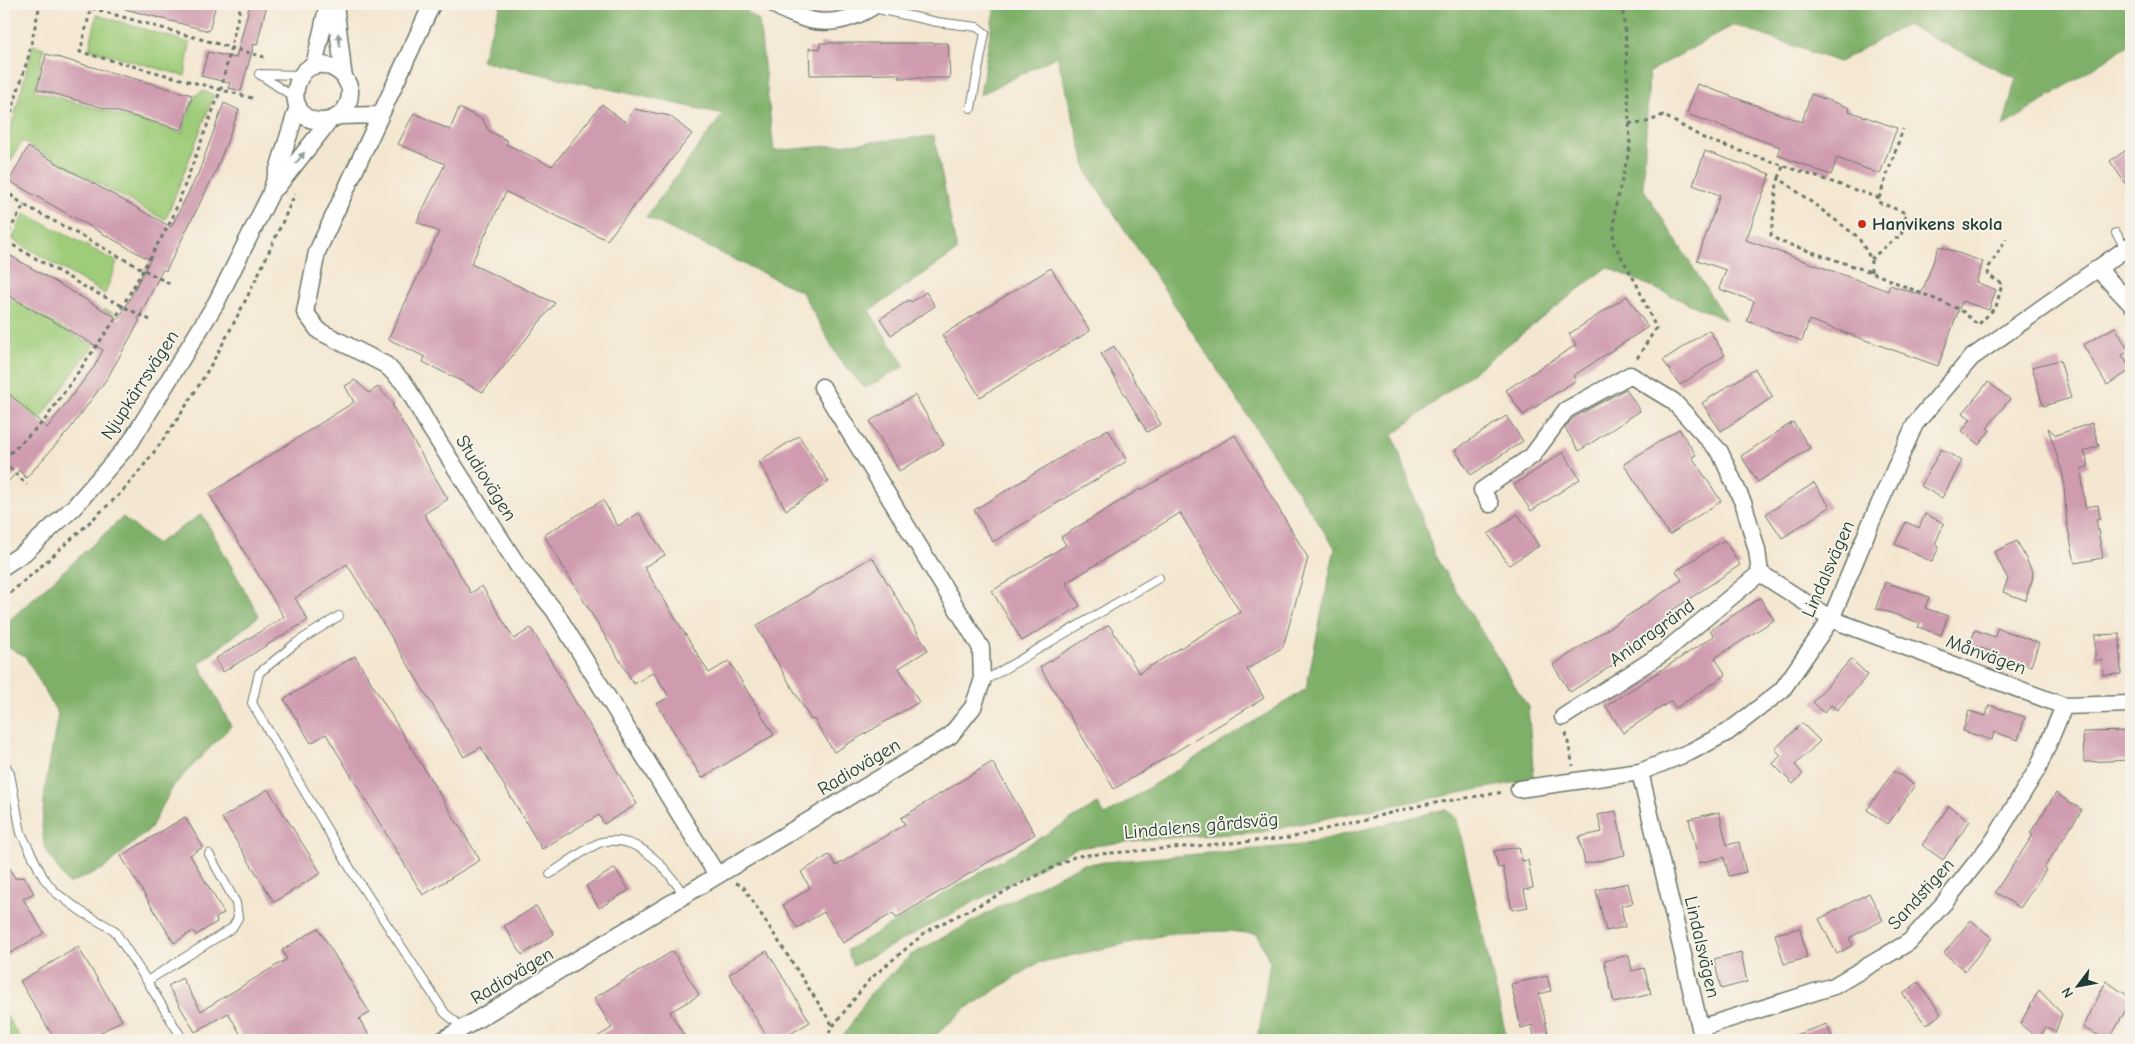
<svg xmlns="http://www.w3.org/2000/svg" width="2135" height="1044" font-family="'Comic Neue',sans-serif">
<style>
.green{fill:#9fcc79;stroke:#5f8456}
.forest{fill:#7fb069;stroke:#4f764e}
.building{fill:#cf9baf}
.lines{fill:none;stroke-linecap:round;stroke-linejoin:round}
.lane-casing{stroke:#6a786b;stroke-width:10}
.street-casing{stroke:#6a786b;stroke-width:19}
.path{stroke:#6a786b;stroke-width:3;stroke-dasharray:4 4;stroke-linecap:butt}
.lane{stroke:#fff;stroke-width:8}
.street{stroke:#fff;stroke-width:16}
.oneway{fill:#8f9e9a}
.poi-dot{fill:#c8321e;stroke:#f7f3e8;stroke-width:2}
.labels{text-anchor:middle;dominant-baseline:central;stroke-width:4;stroke-linejoin:round;paint-order:stroke}
.poi-label{font-size:19px;font-weight:bold;fill:#1f3d34;stroke:#f7f3e8;text-anchor:start}
.street-label{font-size:19px;fill:#1f3d34;stroke:#f7f3e8}
</style>
<rect width="100%" height="100%" fill="#f7f3e8"/>
<filter id="ink" filterUnits="userSpaceOnUse"><feTurbulence type="fractalNoise" baseFrequency=".02" numOctaves="2"/><feDisplacementMap in="SourceGraphic" scale="10" xChannelSelector="R" yChannelSelector="G"/><feConvolveMatrix kernelMatrix="1 2 1 2 8 2 1 2 1" color-interpolation-filters="sRGB"/></filter>
<filter id="wash" filterUnits="userSpaceOnUse"><feTurbulence type="fractalNoise" baseFrequency=".0096" numOctaves="4" result="noise"/><feDisplacementMap in="SourceGraphic" scale="20" xChannelSelector="R" yChannelSelector="G"/><feGaussianBlur stdDeviation="1.12" result="paint"/><feColorMatrix in="noise" values="0 0 0 0 0 0 0 0 0 0 0 0 0 0 0 0 0 1.4 0 .05"/><feComposite in="paint" operator="in"/></filter>
<g filter="url(#wash)">
<rect width="100%" height="100%" fill="#f4e7d1"/>
<path class="green" d="M97 15 190 43 185 76 89 49Z
M33 45 44 48 35 91 182 133 195 96 202 91 214 95 166 219 157 216 22 141 4 173V145L12 125Z
M25 213 117 262 105 294 12 239Z
M4 295 86 342 105 309 114 313 103 334 83 359 42 417 9 452 4 446 31 417 4 391Z
M4 1012 21 1040H7L4 1035Z"/>
<path class="forest" d="M501 4H738L759 21 774 151 934 136 957 251 869 311 905 366 865 388 839 359 802 292 646 217 723 114 481 61Z
M995 4H2131V43L2003 127 2016 78 1906 25 1839 62 1734 25 1649 72 1643 188 1726 320 1607 267 1393 435 1435 556 1528 707 1534 779 1337 816 1262 832 1150 839 1076 848 853 966 847 950 1098 804 1105 815 1306 689 1335 548 1088 174 1057 56 980 95Z
M202 514 259 616 199 664 231 726 174 785 150 829 103 869 68 884 45 849 42 827 45 789 58 714 25 656 4 645V625L123 517 156 544Z
M1446 809 1457 819 1507 1040H1258L1270 962 1257 934 1228 931 1174 933 1038 963 964 1010 930 1040H841L870 994 911 955 1027 892 1083 864 1301 845Z"/>
<g id="blocks">
<path class="building" d="M125 4H216L209 31 125 9Z
M250 4H267L257 45 254 44 241 91 228 88 230 83 201 76 208 52 236 58Z
M820 43H948L950 78H899V74L810 75 809 48 820 49Z
M46 54 192 95 182 130 37 89Z
M1697 84 1802 122 1811 94 1850 108 1849 111 1897 128 1880 174 1837 158 1831 175 1777 155 1780 147 1687 114Z
M224 103 239 110 216 171 166 271 163 269 138 319 140 320 108 377 70 429 26 478 19 470 4 486V389L47 428 94 367 103 350 4 293V252L119 319 150 260 9 181 28 147 171 227 198 174Z
M602 104 625 122 634 109 670 116 692 134 607 240 506 192 471 264 555 303 483 392 423 362 425 357 388 339 439 232 417 222 445 164 398 144 414 113 450 130 459 108 482 119 489 131 508 141 506 144 552 166Z
M2131 147V192L2110 161Z
M1705 151 1770 174 1746 240 1888 291 1890 285 1921 295 1939 246 1983 262 1976 282 1996 290 1989 310 1962 301 1938 366 1809 320 1802 341 1747 321 1754 301 1719 289 1726 270 1697 260 1720 195 1693 185Z
M1051 268 1090 331 980 397 942 335Z
M926 292 935 306 891 335 880 319 909 300 911 302Z
M1627 296 1648 327 1573 376 1576 380 1523 415 1506 390 1576 345 1569 334Z
M2115 327 2129 351 2122 355 2131 370 2107 385 2083 345Z
M1709 330 1725 355 1680 385 1663 360Z
M1114 346 1161 424 1147 432 1101 354Z
M2060 360 2071 398 2043 406 2032 367Z
M1755 369 1773 397 1721 431 1702 403Z
M355 380 369 393 378 387 394 404 392 405 448 499 424 514 471 593 482 586 514 639 531 628 637 804 604 824 599 815 542 849 481 747 464 757 347 564 295 598 308 620 223 672 215 659 284 617 209 494 354 402 345 386Z
M1988 382 2010 399 1987 428 1990 430 1979 445 1962 431 1971 419 1963 413Z
M1626 389 1640 411 1579 451 1565 428 1573 418Z
M915 395 944 445 899 471 870 421Z
M1506 416 1523 441 1471 475 1455 450Z
M1793 422 1810 448 1758 482 1741 456Z
M2092 423 2099 446 2084 451 2089 466 2081 469 2085 507 2098 505 2100 518 2096 519 2103 558 2075 563 2067 524 2063 475 2048 428 2056 435Z
M1108 429 1127 461 993 542 974 510Z
M1679 429 1696 455 1692 457 1721 501 1669 535 1624 464Z
M1235 435 1308 558 1283 647 1247 669 1264 698 1114 789 1040 667 1109 625 1139 673 1240 612 1180 513 1066 583 1080 606 1022 641 992 591 1066 545 1061 537 1140 489 1141 490Z
M799 436 829 482 786 510 759 461Z
M1941 449 1962 461 1942 498 1921 486Z
M1563 452 1580 479 1531 511 1514 485Z
M1814 483 1830 507 1782 538 1766 514Z
M603 500 618 526 639 513 665 555 644 567 709 673 729 661 774 735 702 778 657 704 669 697 654 672 634 684 544 535Z
M1518 514 1539 546 1509 565 1488 534Z
M1925 514 1944 523 1935 544 1939 547 1932 562 1895 544 1906 522 1919 528Z
M1724 540 1740 565 1671 611 1676 618 1613 659 1616 663 1570 692 1553 665 1682 580 1676 571Z
M2017 541 2033 573 2032 581 2025 600 2003 592 2008 579 1994 552Z
M872 557 928 650 899 668 919 702 834 752 814 719 811 720 756 626Z
M1885 582 1929 597 1925 608 1948 616 1941 635 1918 627 1920 623 1876 608Z
M1760 598 1774 620 1715 658 1726 675 1676 708 1671 701 1623 733 1606 706 1714 636 1710 630Z
M1997 628 2039 643 2031 666 1970 644 1975 630 1995 637Z
M2120 634 2121 674 2103 675 2102 660H2095V635Z
M355 656 480 860 423 895 326 734 311 743 284 699Z
M1851 659 1868 675 1837 710 1831 705 1824 713 1813 702Z
M1989 705 2025 717 2018 740 1994 732 1992 740 1963 731 1969 711 1986 716Z
M1802 723 1820 741 1795 765 1803 774 1793 784 1773 764 1781 755 1775 749Z
M2131 731V760L2084 762 2083 732Z
M992 762 1035 834 896 918 893 913 843 943 824 912 797 928 783 905 810 888 801 872 829 855 836 866 905 824 901 818Z
M1894 771 1915 785 1888 824 1867 810Z
M268 789 321 873 274 902 222 818Z
M2056 793 2082 810 2044 868 2046 870 2020 908 1995 892 2033 835 2030 833Z
M1949 806 1970 821 1943 860 1922 845Z
M1616 811 1625 855 1585 864 1579 837 1602 832 1598 815Z
M1719 812 1727 845 1739 842 1746 872 1729 876 1724 857 1699 863 1689 819Z
M185 817 203 847 190 855 224 913 216 918 217 922 196 935 193 931 174 943 121 856Z
M1519 847 1522 861 1528 860 1533 888 1524 890 1528 907 1512 910 1503 867 1498 868 1494 851Z
M4 860 15 878 24 877 34 893 23 899 44 933 4 957Z
M615 868 629 890 599 908 586 886Z
M1628 883 1633 903 1621 906 1625 927 1606 931 1596 890Z
M1869 893 1883 920 1849 938 1853 945 1837 954 1819 919Z
M536 906 554 934 522 955 504 926Z
M1971 920 1992 938 1965 971 1944 953Z
M318 928 370 1013 359 1019 372 1040H244L228 1013 195 1032 168 986 182 978 201 1011 287 959 282 950Z
M1800 928 1807 958 1784 964 1775 934Z
M78 947 122 1020 88 1040H55L20 981Z
M673 951 699 995 670 1012 687 1040H592L612 1028 594 998Z
M767 951 810 1022 780 1040H769L729 974Z
M1741 952 1747 982 1721 989 1714 959Z
M1629 955 1632 971 1644 968 1651 994 1614 1003 1604 961Z
M1547 976 1551 991 1539 994 1548 1033 1534 1037 1532 1025 1521 1028 1511 984Z
M2106 981 2131 998V1001L2109 1040 2083 1028Z
M1918 982 1941 1014 1926 1025 1903 994Z
M2039 990 2062 1014 2055 1033 2046 1027 2039 1039 2020 1024Z
M1827 1024 1833 1040H1787L1786 1038Z"/>
</g>
</g>
<g filter="url(#ink)">
<use href="#blocks" fill-opacity="0" stroke="#6a786b" stroke-width="1"/>
<g class="lines">
<defs>
<path id="lane" d="M873 8 937 22 977 27 985 33 971 108
M259 74 295 98
M259 74 301 75
M2116 233 2126 248
M339 616 296 643 259 673 252 703 353 873 445 1013 463 1028
M982 682 1159 578
M4 763 10 774 21 833 43 877 55 892 82 912 114 930 147 981
M550 874C561 867 592 844 602 842 640 834 666 868 684 895
M183 1040 147 981 232 928 238 918 236 903 209 854"/>
<path id="street" d="M335 4C337 20 339 36 341 53 342 60 342 69 344 76 346 82 351 86 350 93 350 97 349 101 348 104 343 114 335 120 324 121 273 124 297 34 344 76
M432 4 317 252 305 312 319 331 386 365 405 384 430 428 518 566 554 610 717 875
M774 4C780 9 787 12 795 15 824 28 852 21 877 4
M314 66 328 4
M338 116 379 115
M277 187 330 120
M2098 269 2131 304
M1490 504 1482 490 1532 456 1566 410 1630 375 1673 401 1720 452 1744 505 1757 550 1760 573 1663 653 1563 717
M4 566 25 552 74 507 130 443 216 303 270 195 298 106
M1760 573 1831 619 2064 706 2131 704
M1519 789 1640 772
M1700 1028 1834 986 1909 942 1944 903 1994 840 2038 768 2064 706
M443 1040 950 736 973 707 982 682 981 648 822 387
M1703 1040 1640 772 1690 752 1728 732 1782 690 1831 619 1870 525 1915 424 1971 358 2131 245"/>
</defs>
<use href="#lane" class="lane-casing"/>
<use href="#street" class="street-casing"/>
<path class="path" d="M1622 4 1626 41 1630 147 1615 209 1613 242 1637 285 1656 328 1636 360
M252 98 80 52 91 8 264 57
M1629 123C1641 125 1652 121 1663 115L1705 139 1879 198 1878 202 1906 213 1901 236 1893 240 1871 259
M4 136 28 58 40 4
M1779 178 1783 166
M4 190 24 205
M1879 198 1903 129
M1871 272V259L1858 237 1779 178 1777 184 1771 235 1779 241 1871 272 1961 310 1978 325 1996 307 2002 284 1988 275 1989 267 2006 239
M150 320 85 287 4 240 24 205 170 284
M4 459 44 421 114 321 172 219 221 89 241 4
M4 462 27 485
M4 598C34 573 63 547 92 520 103 509 117 498 127 486 200 400 250 296 295 194
M1566 733 1573 766
M736 883 743 886 833 1026
M825 1040 833 1026 870 979 927 931 1076 856 1290 838 1422 805 1504 792"/>
<use href="#lane" class="lane"/>
<use href="#street" class="street"/>
</g>
<defs><path id="oneway-solid" d="M-6-.8H1V-3.2L6.5 0L1 3.2V.8H-6Z" transform="scale(1.25)"/></defs>
<g class="oneway">
<use href="#oneway-solid" transform="translate(339 40) rotate(-98)"/>
<use href="#oneway-solid" transform="translate(300 158) rotate(-52)"/>
</g>
</g>
<circle class="poi-dot" cx="1862" cy="224" r="5"/>
<g class="labels">
<g class="poi-label">
<text x="1872" y="224">Hanvikens skola</text>
</g>
<g class="street-label">
<text transform="translate(140 385) rotate(-57)">Njupkärrsvägen</text>
<text transform="translate(486 478) rotate(58)">Studiovägen</text>
<text transform="translate(1828 569) rotate(-66)">Lindalsvägen</text>
<text transform="translate(1652 633) rotate(-36)">Aniaragränd</text>
<text transform="translate(1986 655) rotate(20)">Månvägen</text>
<text transform="translate(859 767) rotate(-31)">Radiovägen</text>
<text transform="translate(1201 826) rotate(-5)">Lindalens gårdsväg</text>
<text transform="translate(1921 894) rotate(-48)">Sandstigen</text>
<text transform="translate(1702 947) rotate(77)">Lindalsvägen</text>
<text transform="translate(512 976) rotate(-31)">Radiovägen</text>
</g>
</g>
<rect width="2135" height="1044" fill="none" stroke="#f7f3e8" stroke-width="20"/>
<g transform="translate(2078 986) rotate(238)" stroke="#f7f3e8" stroke-width="4" paint-order="stroke">
<path d="M0-4L9 19L0 12L-9 19Z" fill="#1f3d34"/>
<text y="-8" font-size="14" font-weight="bold" text-anchor="middle" fill="#1f3d34">N</text>
</g>
</svg>
